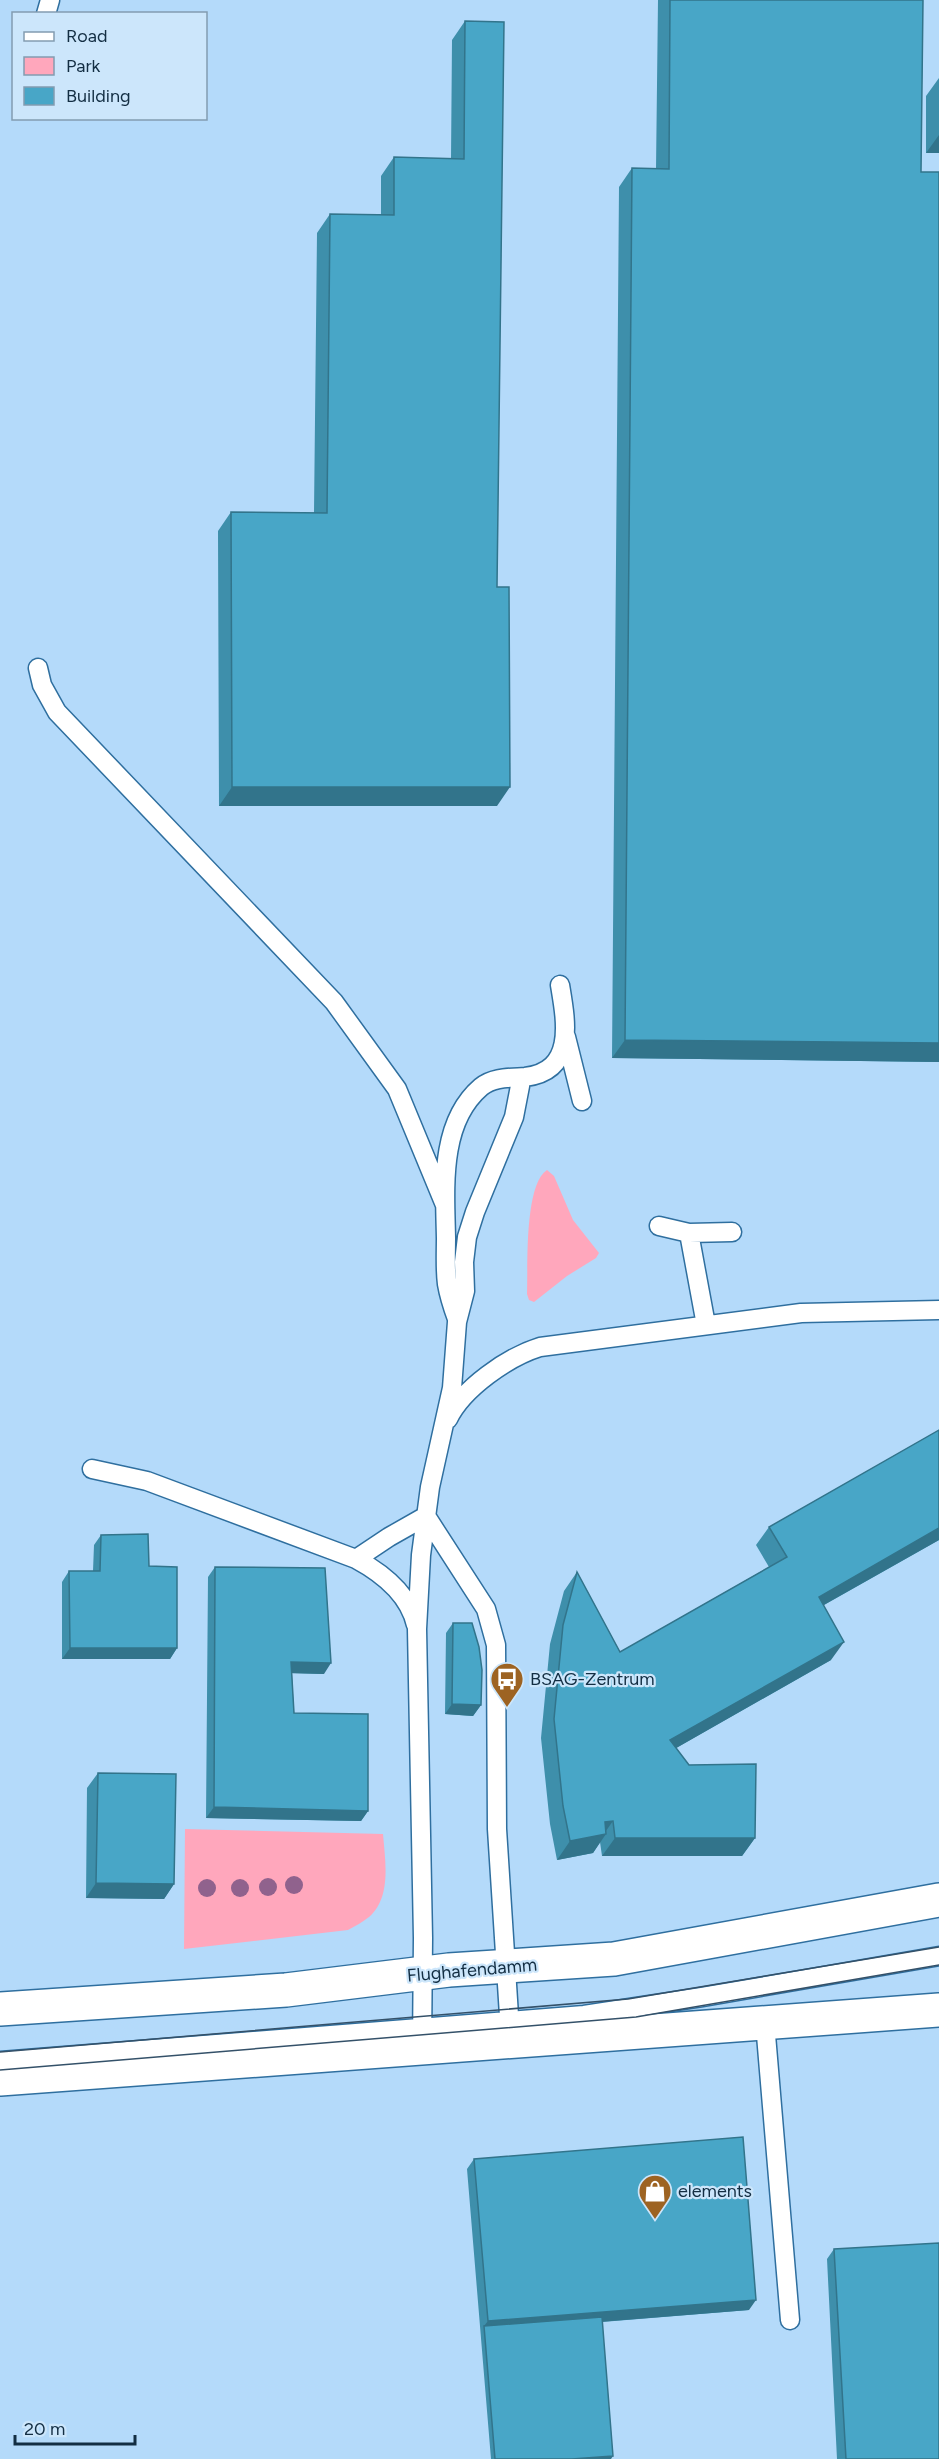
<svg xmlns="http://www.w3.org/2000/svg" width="939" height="2459" font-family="Figtree,sans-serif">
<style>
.green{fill:#ffa7bc}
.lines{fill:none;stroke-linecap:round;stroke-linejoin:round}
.lane-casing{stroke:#2f6f9f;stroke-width:21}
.secondary-casing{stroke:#2f6f9f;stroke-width:36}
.lane{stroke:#fff;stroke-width:18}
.secondary{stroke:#fff;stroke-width:33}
.tram{stroke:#345169;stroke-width:1.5}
.tree{fill:#90628d}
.wall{fill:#3e8fab}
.shaded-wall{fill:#32748b}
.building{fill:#48a6c7;stroke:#32748b;stroke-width:1.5}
.labels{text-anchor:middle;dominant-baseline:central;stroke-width:4.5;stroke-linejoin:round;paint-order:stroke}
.poi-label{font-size:18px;fill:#132e43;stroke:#cce6fb;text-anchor:start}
.street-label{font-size:18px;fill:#132e43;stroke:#cce6fb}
</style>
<rect width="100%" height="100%" fill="#b4dafa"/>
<path class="green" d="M547 1170 554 1176 573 1220 599 1253 596 1258 567 1276 534 1302 529 1300 527 1294C528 1267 524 1185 547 1170Z
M185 1829 383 1834C385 1860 392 1897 369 1917 363 1922 355 1926 348 1930L184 1949Z"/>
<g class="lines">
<defs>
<path id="lane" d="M46 14 50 0
M38 668 42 685 57 712 334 1002 397 1089 445 1205
M566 1037 582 1101
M659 1226 689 1233
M457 1319C453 1308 449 1296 447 1284 445 1269 446 1253 446 1238 445 1188 439 1123 481 1087 493 1077 510 1078 525 1077 576 1071 566 1021 560 985
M706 1325 689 1233 732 1232
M448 1419C463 1388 508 1357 540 1347L801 1313 939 1310
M92 1469 147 1481 356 1559C382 1573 409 1594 416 1625
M426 1516 486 1609 496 1645 497 1829 510 2031
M356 1559 389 1537 426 1516
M765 2023 790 2320
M422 2048 423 1938 417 1629 421 1555 430 1487 452 1388 457 1322 465 1291 464 1262 467 1237 475 1212 514 1117 520 1086
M0 2061 584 2015 702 1997 939 1956"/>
<path id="secondary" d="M0 2009 286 1990 449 1970 614 1959 939 1900
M0 2079 939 2010"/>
</defs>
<use href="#lane" class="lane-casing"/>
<use href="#secondary" class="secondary-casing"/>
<use href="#lane" class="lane"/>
<use href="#secondary" class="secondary"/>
<path class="tram" d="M0 2052 628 1999 939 1947
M0 2070 636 2017 939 1965"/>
</g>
<g class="tree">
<circle cx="294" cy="1885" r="9"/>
<circle cx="268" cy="1887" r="9"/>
<circle cx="207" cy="1888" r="9"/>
<circle cx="240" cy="1888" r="9"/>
</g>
<path class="wall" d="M658 0H923L921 172 939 1062 612 1058 619 187 632 168 656 169Z
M465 21 497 587V806H219L218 531 231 512 314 513 317 233 330 214 381 215V176L394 157 451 159 452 40Z
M939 78V153H926V96Z
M939 1430V1540L824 1605 831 1660 676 1748 689 1765 755 1838 742 1856H602L600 1842 593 1853 557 1860 550 1824 541 1738 550 1644 564 1591 577 1572 620 1652 769 1567 756 1545 769 1527Z
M101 1535 149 1566 177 1648 170 1659H62V1582L69 1571H93L94 1545Z
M215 1567 324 1674 292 1673 294 1713 368 1811 361 1821 206 1818 208 1577Z
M453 1623 481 1705 473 1716 445 1714 446 1633Z
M98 1773 174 1884 164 1899 86 1898 87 1788Z
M474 2159 749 2310 602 2322 611 2459H491L467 2169Z
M834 2249 939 2459H837L827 2259Z"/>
<path class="shaded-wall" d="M939 135V153H926Z
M232 787H510L497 806H219Z
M625 1040 939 1043V1062L612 1058Z
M939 1528V1540L806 1615 819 1597Z
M844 1642 831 1660 657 1759 670 1740Z
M70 1648H177L170 1659H62Z
M291 1662 331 1663 324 1674 284 1673Z
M452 1704 481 1705 473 1716 445 1714Z
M214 1807 368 1811 361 1821 206 1818Z
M613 1821 603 1835 606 1834 593 1853 557 1860 570 1841 605 1822Z
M615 1838H755L742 1856H602Z
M96 1883 174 1884 164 1899 86 1898Z
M756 2300 749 2310 485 2331 484 2326 488 2321Z
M613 2456 611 2459H572Z"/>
<path class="building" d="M670 0H923L921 172H939V1043L625 1040 632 168 669 169Z
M465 21 504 22 497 587H509L510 787H232L231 512 327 513 330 214 394 215V157L464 159Z
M939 1430V1528L819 1597 844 1642 670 1740 689 1765 756 1764 755 1838H615L613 1821 605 1822 606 1834 570 1841 563 1806 554 1719 563 1625 577 1572 620 1652 787 1557 769 1527Z
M148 1534 149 1566 177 1567V1648H70L69 1571H100L101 1535Z
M215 1567 325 1568 331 1663 291 1662 294 1713 368 1714V1811L214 1807Z
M453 1623H472L479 1647 482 1670 481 1705 452 1704Z
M98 1773 176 1774 174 1884 96 1883Z
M743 2137 756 2300 488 2321 474 2159Z
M939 2243V2459H846L834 2249Z
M602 2317 613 2456 572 2459H495L484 2326Z"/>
<defs>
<symbol id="bus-pin" viewBox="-11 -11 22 30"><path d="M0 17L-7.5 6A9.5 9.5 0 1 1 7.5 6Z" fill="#9d6322" stroke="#cce6fb"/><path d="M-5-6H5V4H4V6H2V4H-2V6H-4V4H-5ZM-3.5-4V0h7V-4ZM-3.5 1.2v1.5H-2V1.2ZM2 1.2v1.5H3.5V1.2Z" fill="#fff"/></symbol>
<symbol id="shop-pin" viewBox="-11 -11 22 30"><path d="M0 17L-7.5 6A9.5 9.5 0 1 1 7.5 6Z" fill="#9d6322" stroke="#cce6fb"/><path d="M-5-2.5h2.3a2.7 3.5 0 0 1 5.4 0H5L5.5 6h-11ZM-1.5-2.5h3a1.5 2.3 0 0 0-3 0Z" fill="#fff"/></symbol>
</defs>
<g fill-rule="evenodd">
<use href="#bus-pin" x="488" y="1660" width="38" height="52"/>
<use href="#shop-pin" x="636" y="2172" width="38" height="52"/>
</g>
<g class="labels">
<g class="poi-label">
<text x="530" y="1679">BSAG-Zentrum</text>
<text x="678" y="2191">elements</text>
</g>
<g class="street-label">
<text transform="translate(472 1970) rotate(-5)">Flughafendamm</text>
</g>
</g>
<rect x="12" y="12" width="195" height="108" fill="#cce6fb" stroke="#829cb1" stroke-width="1.5"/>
<rect x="24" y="32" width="30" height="9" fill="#ffffff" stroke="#829cb1" stroke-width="1.5"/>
<text x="66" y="42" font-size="18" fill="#132e43">Road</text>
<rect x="24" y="57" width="30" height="18" fill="#ffa7bc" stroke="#829cb1" stroke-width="1.5"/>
<text x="66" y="72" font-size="18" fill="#132e43">Park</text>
<rect x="24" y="87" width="30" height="18" fill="#48a6c7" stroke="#829cb1" stroke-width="1.5"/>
<text x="66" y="102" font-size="18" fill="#132e43">Building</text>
<path d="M15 2435v9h120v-9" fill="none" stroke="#132e43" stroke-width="3"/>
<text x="24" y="2435" font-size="18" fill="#132e43" stroke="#cce6fb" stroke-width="4.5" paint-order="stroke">20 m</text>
</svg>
